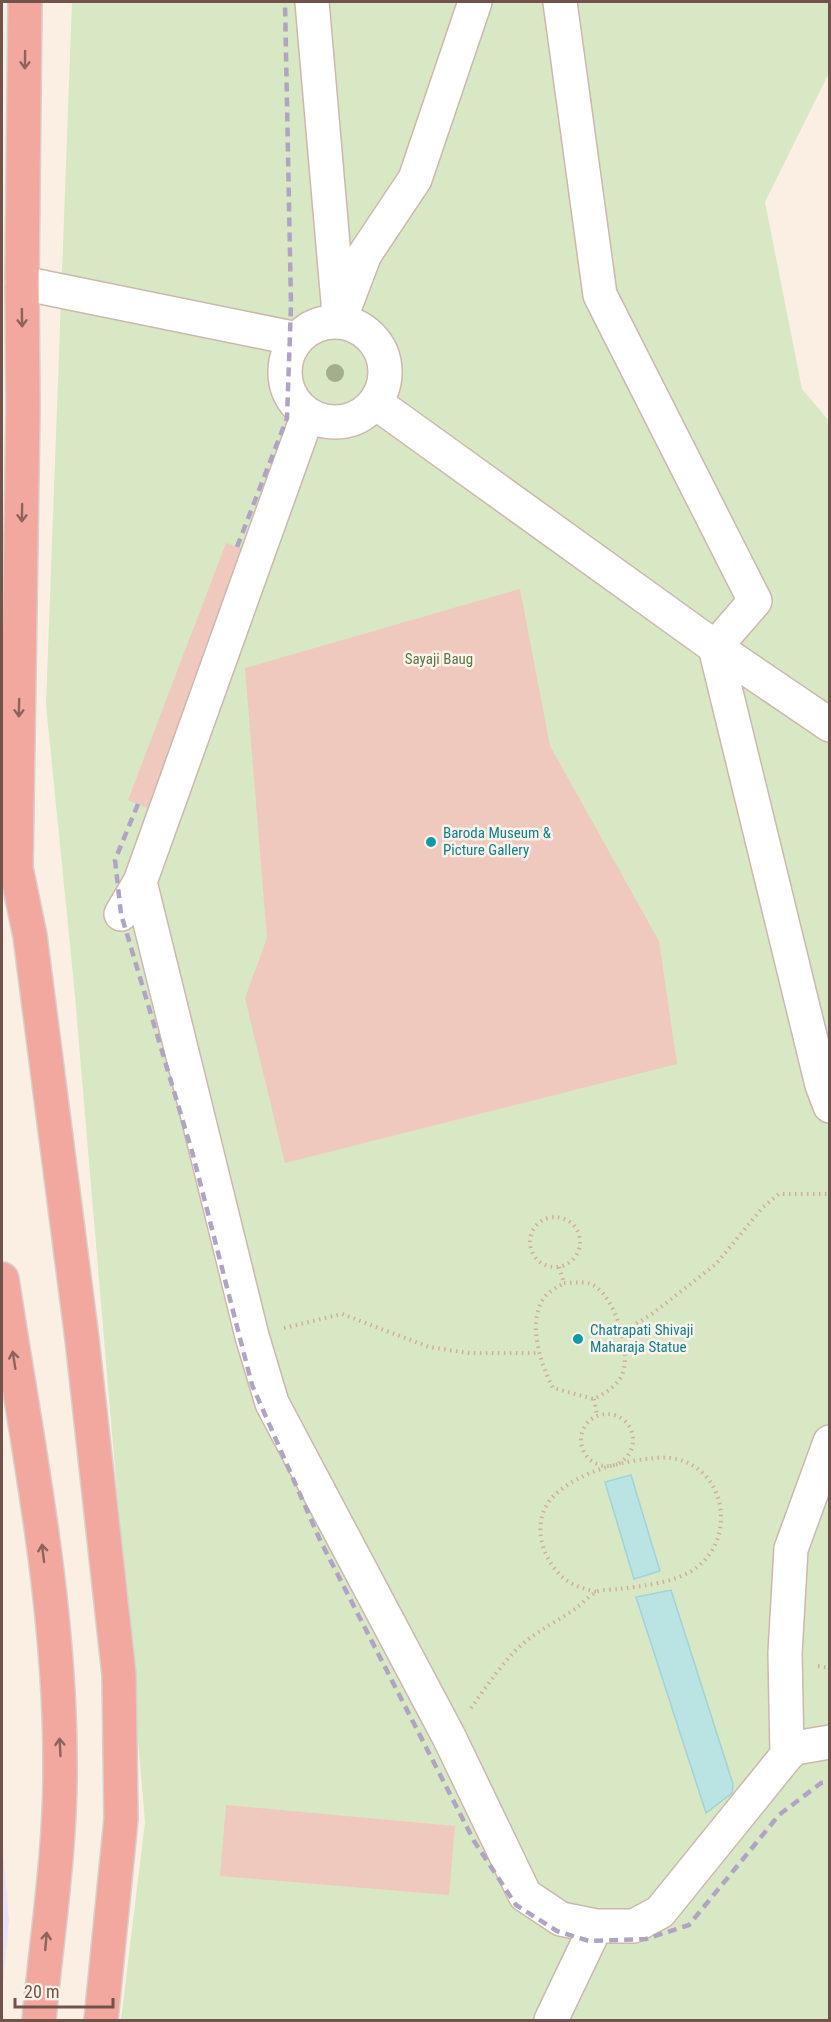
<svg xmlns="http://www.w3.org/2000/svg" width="831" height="2022" font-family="'Roboto Condensed',sans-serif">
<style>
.education{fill:#ece1f7}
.park{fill:#d8e7c4}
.water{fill:#bae3e3;stroke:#a1d4d4;stroke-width:1.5}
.building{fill:#efc9be}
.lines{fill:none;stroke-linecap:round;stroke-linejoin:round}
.minor-casing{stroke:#ceb7ae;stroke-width:36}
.highway-casing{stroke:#d8cfcd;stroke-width:36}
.path{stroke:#d3aca1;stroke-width:4;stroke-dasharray:1.5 4.5;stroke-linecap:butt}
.minor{stroke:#fff;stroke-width:33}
.highway{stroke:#f2a79f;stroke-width:33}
.rail{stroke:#b0a4c4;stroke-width:4.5;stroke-dasharray:9 6;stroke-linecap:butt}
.tree{fill:#a4ad8c}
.oneway{stroke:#8c645c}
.culture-dot{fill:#0f9aa8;stroke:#fef3ea;stroke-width:2}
.labels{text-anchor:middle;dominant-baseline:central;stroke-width:5;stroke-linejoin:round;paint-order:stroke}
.park-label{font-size:15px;fill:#5c7744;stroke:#fef3ea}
.culture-label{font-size:15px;fill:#0d838f;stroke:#fef3ea;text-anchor:start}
</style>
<rect width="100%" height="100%" fill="#fbefe4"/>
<path class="education" d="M2 1838 9 1920 2 1995Z"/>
<path class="park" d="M72 2H829V73L765 202 802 389 830 422 829 2020H121L145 1822 74 985 46 705Z"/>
<path class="water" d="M631 1475 660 1571 634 1579 605 1482Z
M671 1590 733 1784 732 1793 706 1813 636 1597Z"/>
<path class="building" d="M226 543 248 551 149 809 128 800Z
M520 589 550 746 659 941 677 1064 285 1163 245 998 267 938 245 668Z
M226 1805 455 1826 449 1895 220 1876Z"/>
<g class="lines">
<defs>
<path id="minor" d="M312 2 339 314
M560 2 600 295 755 601 715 647 822 1085 830 1106
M22 283 297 339
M285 372a50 50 0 1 1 100 0a50 50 0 1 1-100 0Z
M339 322 365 254 415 179 475 2
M376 403 715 647 830 725
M140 882 252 1336 272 1403 449 1737 525 1895 561 1919 596 1926
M121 914 140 882 308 414
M787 1755 785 1653 791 1549 830 1442
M551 2020 596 1926H634L660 1912 787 1755 795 1748 830 1742"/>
<path id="highway" d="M25 2 22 283 23 409 16 868 30 936 82 1339 119 1675 121 1819 101 2020
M2 1279C26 1438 60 1600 60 1762 61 1848 47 1935 39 2020"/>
</defs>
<use href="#minor" class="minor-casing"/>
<use href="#highway" class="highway-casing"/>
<path class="path" d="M530 1242a25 25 0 1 1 50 0a25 25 0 1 1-50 0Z
M559 1267 564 1283
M564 1283C572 1283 584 1281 591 1284 615 1294 632 1353 622 1375 616 1387 605 1393 594 1399L553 1388C541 1365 528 1326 542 1301 547 1292 556 1288 564 1283Z
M284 1328 342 1314 429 1347 469 1353H539
M621 1333 652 1314 716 1264 763 1207 779 1194H830
M594 1399 597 1415
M581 1440a26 26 0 1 1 52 0a26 26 0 1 1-52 0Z
M818 1666 830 1668
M471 1708C487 1686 505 1658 526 1641 541 1629 559 1620 575 1609 582 1604 589 1596 596 1592 602 1589 612 1590 619 1589 642 1586 673 1583 693 1570 744 1536 722 1451 655 1458 623 1461 584 1470 558 1492 531 1514 538 1552 560 1575 570 1585 584 1589 597 1592"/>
<use href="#minor" class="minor"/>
<use href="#highway" class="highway"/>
<path class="rail" d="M237 547 287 418 291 305 285 2
M138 804 115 860 121 914 193 1155 252 1385 320 1540 474 1841 516 1905 557 1931 589 1941 646 1939 689 1925 779 1815 821 1783 830 1782"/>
</g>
<circle class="tree" cx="335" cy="373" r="9"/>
<defs><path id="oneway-shaft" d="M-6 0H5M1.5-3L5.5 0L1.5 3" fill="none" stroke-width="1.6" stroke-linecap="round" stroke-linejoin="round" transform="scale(1.5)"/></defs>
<g class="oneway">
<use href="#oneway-shaft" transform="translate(25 60) rotate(91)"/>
<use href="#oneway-shaft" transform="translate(22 318) rotate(89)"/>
<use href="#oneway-shaft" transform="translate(22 513) rotate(91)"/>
<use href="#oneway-shaft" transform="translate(19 708) rotate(91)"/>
<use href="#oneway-shaft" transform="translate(14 1360) rotate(-99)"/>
<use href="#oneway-shaft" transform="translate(43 1553) rotate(-97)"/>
<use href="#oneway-shaft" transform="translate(60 1747) rotate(-93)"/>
<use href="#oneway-shaft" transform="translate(46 1941) rotate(-85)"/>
</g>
<g class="culture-dot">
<circle cx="431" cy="842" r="6"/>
<circle cx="578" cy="1339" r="6"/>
</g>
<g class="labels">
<g class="park-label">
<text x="439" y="659">Sayaji Baug</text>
</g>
<g class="culture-label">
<text x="443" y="833">Baroda Museum &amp;<tspan x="443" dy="17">Picture Gallery</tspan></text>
<text x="590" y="1330">Chatrapati Shivaji<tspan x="590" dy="17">Maharaja Statue</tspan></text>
</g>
</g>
<rect width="831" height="2022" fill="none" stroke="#72534b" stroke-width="6"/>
<path d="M15 1998v9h98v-9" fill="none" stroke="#72534b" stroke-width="3"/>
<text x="24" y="1998" font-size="18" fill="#72534b" stroke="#fef3ea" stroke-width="4.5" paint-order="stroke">20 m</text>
</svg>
